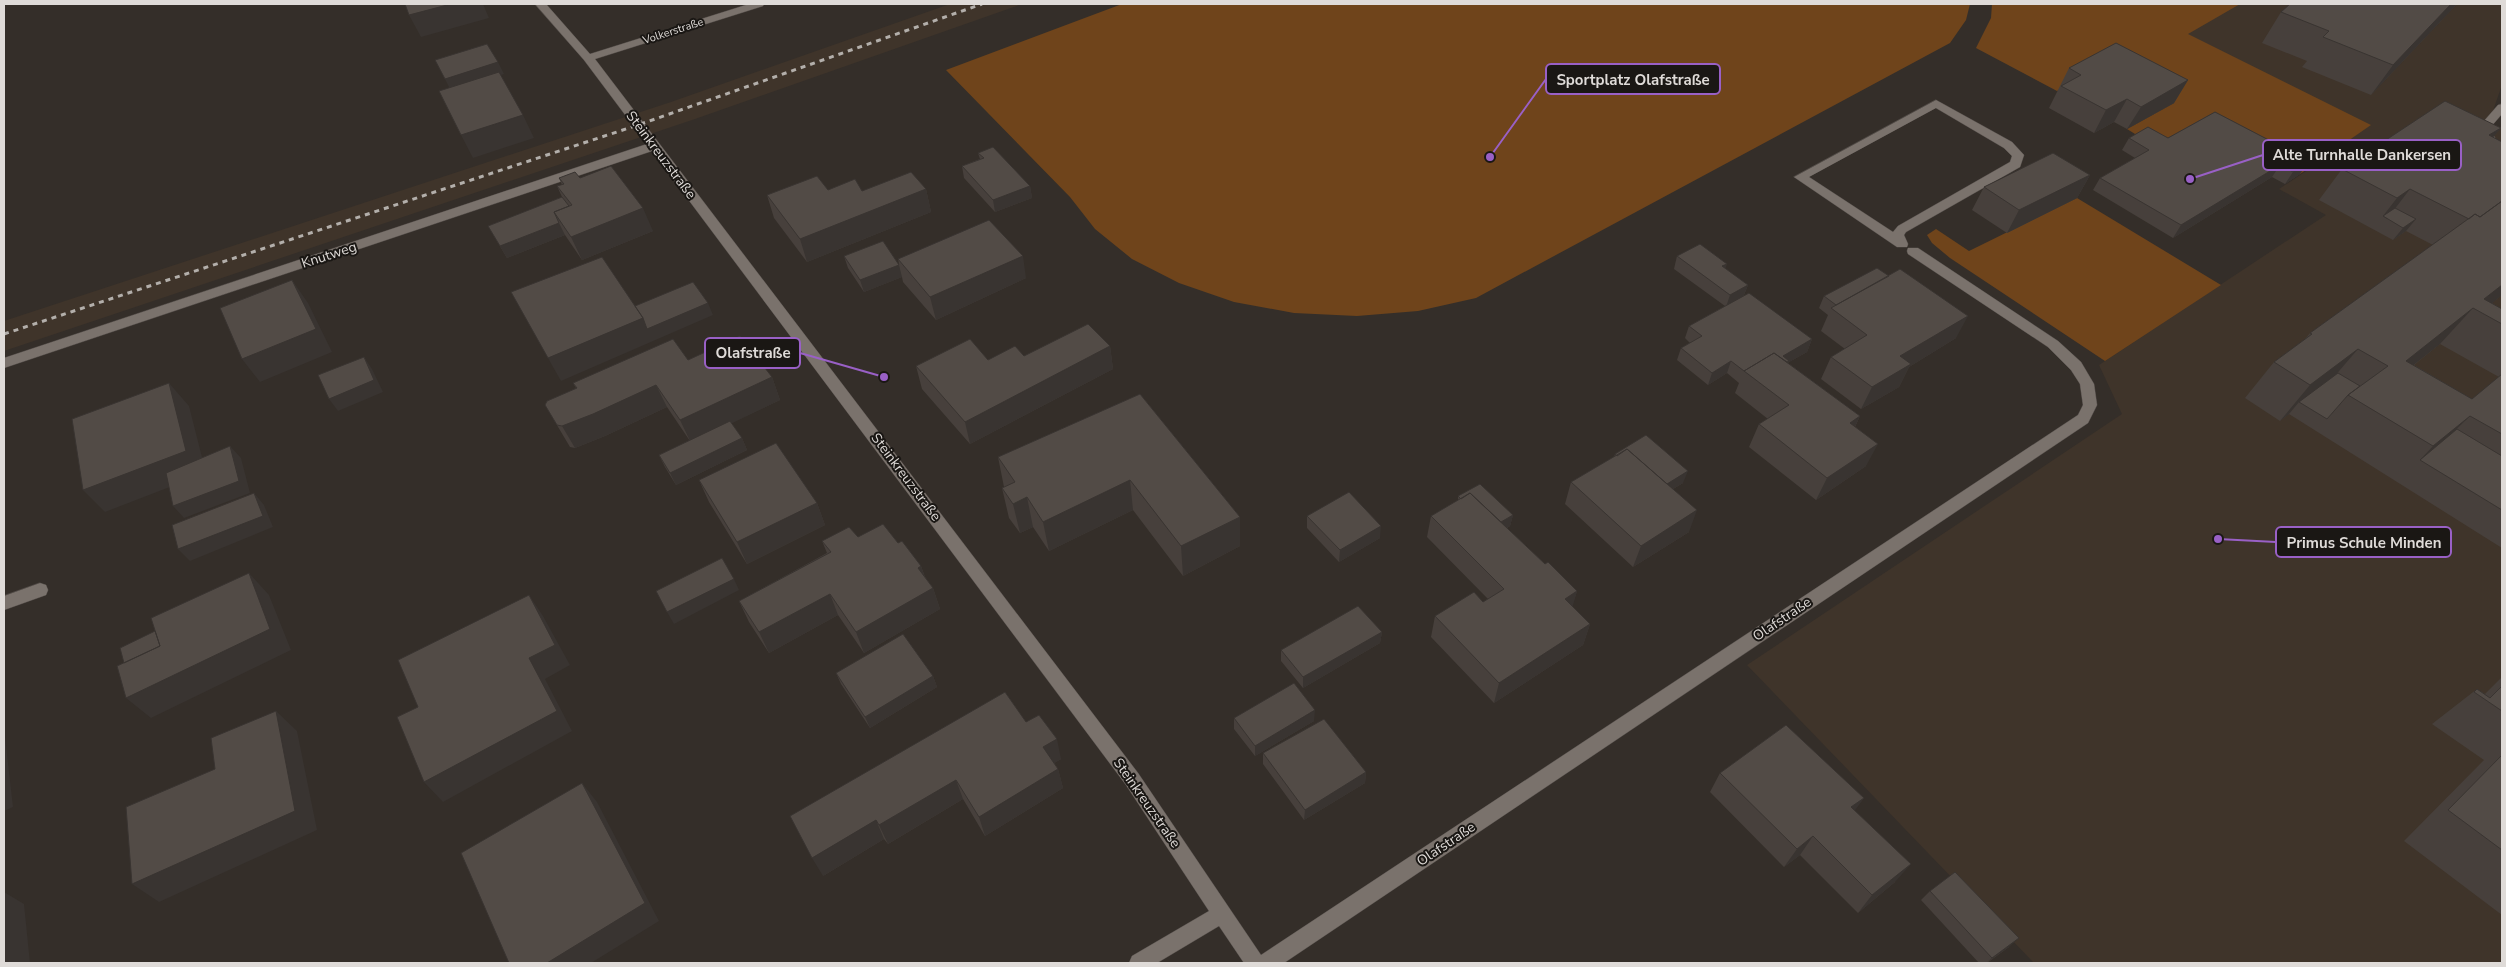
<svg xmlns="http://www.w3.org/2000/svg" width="2506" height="967" font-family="'Nunito Sans',sans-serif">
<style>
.built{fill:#3f342a}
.green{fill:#6f441b}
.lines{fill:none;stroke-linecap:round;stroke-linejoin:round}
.lane-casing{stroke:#4f4945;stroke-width:1}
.street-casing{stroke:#4f4945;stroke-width:1}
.lane{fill:#7a726c;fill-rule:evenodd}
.street{fill:#7a726c;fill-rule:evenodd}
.rail{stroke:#b3afab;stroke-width:3;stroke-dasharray:5 5;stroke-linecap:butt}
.wall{fill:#47403c;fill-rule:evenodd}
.shaded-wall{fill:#393431}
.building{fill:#524b46;stroke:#393431}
.labels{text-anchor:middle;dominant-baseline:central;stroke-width:4;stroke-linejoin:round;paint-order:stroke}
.far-street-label{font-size:11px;fill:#dfdbd8;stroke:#1a1714}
.street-label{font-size:14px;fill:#dfdbd8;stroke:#1a1714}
.leader{fill:none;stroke:#9960c6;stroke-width:2}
.callout-dot{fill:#9960c6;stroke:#1a1714;stroke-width:2}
.callout{fill:#1a1714;stroke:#9960c6;stroke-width:2}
.callout-label{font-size:15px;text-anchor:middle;font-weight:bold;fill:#dfdbd8}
</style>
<rect width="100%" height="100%" fill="#342e29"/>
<path class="built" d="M950 4H1022L695 119 4 351V321L671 102Z
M2015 4H2502V85L2489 122 2502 129V963H2034L1747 665 2122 414 2099 365 2326 215 2279 189 2320 162Z"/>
<path class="green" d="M1122 4H1970L1966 20 1950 43 1476 298 1418 311 1357 316 1294 313 1234 302 1179 283 1132 259 1095 229 1070 197 946 70Z
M1992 4H2240L2188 34 2371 125 2300 174 2207 124 2161 150 2127 129 2174 103 2104 66 2057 91 1976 48 1991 18Z
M2077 198 2221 285 2105 361 1950 258 1932 243 1927 235 1936 229 1969 251Z"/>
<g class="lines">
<defs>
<path id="lane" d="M1936 100 2012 142 2024 155 2020 167 1906 232 1904 235 1908 244 1907 247H1897L1794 177ZM1936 108 2004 148 2012 156 2010 162 1898 226 1893 232 1809 177Z"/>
<path id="street" d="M535 4H546L590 54 749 4H764L763 6 595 59 1138 773 1261 955 2078 415 2083 405 2080 384 2071 370 2048 347 1908 254 1907 251 1908 248H1918L2058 341 2081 362 2094 384 2097 405 2088 423 1284 963H1244L1219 926 1157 963H1129L1132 956 1209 911 1126 785 652 151 4 368V358L647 144 584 60Z
M2502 104V114L2489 129 2502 148V159C2491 156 2482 139 2477 129L2498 105Z
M40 583 46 585 48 590 46 595 4 610V596Z"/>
</defs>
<use href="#lane" class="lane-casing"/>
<use href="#street" class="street-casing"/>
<use href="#lane" class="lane"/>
<use href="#street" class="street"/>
<path class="rail" d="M4 334 638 125 982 4"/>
</g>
<path class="wall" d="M2290 4H2457L2371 95 2302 67 2307 61 2262 43 2281 12Z
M2069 68 2188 80 2174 103 2127 129 2114 122 2094 133 2049 108Z
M2215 112 2300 174 2285 184 2272 177 2173 238 2093 190 2100 178 2135 158 2122 150 2129 138H2168Z
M2501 128 2493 137 2502 142V295L2492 303 2502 309V548L2289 414 2280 421 2245 398 2274 362 2305 339 2310 333 2433 245 2406 231 2393 240 2319 200 2342 169ZM2440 344 2499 377 2472 399 2414 365Z
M978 153 1030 186 1032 198 995 212 964 178 962 166 980 159Z
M2090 175 2077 198 2007 233 1972 210 1984 187Z
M559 178H580L653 231 582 260 565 235 507 258 488 226 562 197 557 186 562 185Z
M926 189 931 212 807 262 774 218 767 195 828 190 862 191Z
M844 256 899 264 898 259 1026 278 936 320 903 282 902 277 864 292 848 268Z
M1677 256 1725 269 1748 285 1744 295 1812 339 1807 352 1789 362 1788 363 1860 416 1855 427 1866 466 1816 500 1749 447 1759 424 1768 419 1735 393 1739 383 1727 373 1708 385 1677 360 1681 348 1690 343 1685 338 1689 326 1725 306 1674 269Z
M1824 296 1956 338 1909 367 1899 387 1861 409 1821 379 1831 357 1845 349 1821 331 1828 315 1819 308Z
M1110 346 1113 369 970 444 922 389 916 366 1024 356Z
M688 360 772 377 780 400 731 423 742 438 747 450 676 485 665 467 659 455 690 441 667 407 605 436 575 448 570 447 545 405 576 388 573 383Z
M1140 394 1240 517V546L1183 576 1133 510 1049 551 1033 527 1020 533 1009 518 1002 488 1004 487 998 457Z
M1615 454 1683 483 1673 489 1689 532 1633 567 1565 504 1571 482 1614 457Z
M699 480 817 503 825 525 747 564 709 502Z
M1458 496 1513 515 1510 526 1507 528 1545 564 1577 591 1572 606 1590 624 1583 645 1494 703 1431 637 1435 616 1483 602 1488 599 1427 537 1431 516 1458 500Z
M1307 516 1380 538 1339 562 1307 528Z
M858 537 898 543 921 566 925 577 933 588 940 609 864 653 838 615 769 653 749 622 739 601 827 553 822 541Z
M1382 632 1380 643 1303 688 1281 661V650Z
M836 673 933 676 937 687 870 728 841 684Z
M2502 677V915L2404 841 2484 760 2432 724 2477 689 2485 694Z
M1005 692 1026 722 1061 759 1054 763 1058 769 1063 788 985 836 963 799 888 844 884 839 823 876Z
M1234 718 1314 721 1255 756 1234 729Z
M1263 753 1366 772 1365 783 1304 820 1263 764Z
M1720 773 1864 798 1854 810 1895 882 1858 913 1800 855 1784 867 1710 792Z
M1930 891 2009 947 1987 963H1979L1921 900Z"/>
<path class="shaded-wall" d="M451 4H483L489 18 421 37 409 15Z
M2451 4H2457L2371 95 2393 65Z
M498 62 504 74 451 91 445 79Z
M2188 80 2174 103 2127 129 2141 107Z
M2127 99 2114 122 2094 133 2106 110Z
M523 115 534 138 473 158 461 135Z
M2501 128 2477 156 2489 135Z
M2309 161 2300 174 2285 184 2293 172Z
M2280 165 2272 177 2173 238 2181 225Z
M2090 175 2077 198 2007 233 2019 210Z
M1030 186 1032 198 995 212 993 200Z
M926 189 931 212 807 262 800 239Z
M2410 189 2387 219 2383 216 2397 198Z
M643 208 653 231 582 260 571 237Z
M2416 219 2406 231 2393 240 2403 228Z
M559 223 565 235 507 258 500 246Z
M1023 256 1026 278 936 320 930 297Z
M1727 264 1723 276 1722 266Z
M899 265 902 277 864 292 860 280Z
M292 280 308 303 332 352 260 382 242 359Z
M1748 285 1743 297 1726 307 1730 295Z
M2502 285V295L2481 312 2484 299Z
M708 303 713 315 561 381 548 358 643 318Z
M2473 308 2440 344 2373 397 2406 361Z
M1968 316 1956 338 1909 367 1899 387 1861 409 1872 387 1900 356Z
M1812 339 1807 352 1789 362 1784 373 1783 356Z
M1110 346 1113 369 970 444 965 422Z
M2358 349 2327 385 2299 402 2289 414 2280 421 2310 385Z
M364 357 372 369 383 392 338 411 329 399Z
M1731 361 1727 373 1708 385 1712 373Z
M772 377 780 400 691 443 680 420Z
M169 383 189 406 206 473 105 512 83 490Z
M656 385 667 407 605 436 575 448 562 426Z
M1860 416 1849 439 1850 423Z
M2470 416 2434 451 2420 460 2433 446Z
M742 438 747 450 676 485 670 473Z
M1878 444 1866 466 1816 500 1827 478Z
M230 446 241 458 250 493 184 518 173 506Z
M1688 471 1683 483 1653 501 1658 489Z
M1130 480 1133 510 1049 551 1043 522Z
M254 493 264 505 273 527 190 561 178 549Z
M1027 497 1033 527 1020 533 1013 504Z
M817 503 825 525 747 564 737 542Z
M1697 510 1689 532 1633 567 1641 546Z
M1513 515 1510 526 1490 538 1493 527Z
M1240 517V546L1183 576 1181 546Z
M1381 526 1380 538 1339 562 1340 550Z
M921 566 928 587 918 568Z
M249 573 269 595 291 650 151 718 126 698Z
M734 579 739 590 674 624 667 612Z
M933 588 940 609 864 653 856 632Z
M1577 591 1571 612 1565 599Z
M830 594 838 615 769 653 759 632Z
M529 595 543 616 570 665 545 679 572 731 443 802 424 782 529 658Z
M1590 624 1583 645 1494 703 1499 683Z
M1382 632 1380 643 1303 688V677Z
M933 676 937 687 870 728 865 717Z
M1315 710 1314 721 1255 756V746Z
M276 711 297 731 317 830 159 902 132 884Z
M4 728 13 807 4 811Z
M1057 739 1061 759 1048 767 1043 747Z
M1058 769 1063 788 985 836 979 817Z
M1366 772 1365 783 1304 820 1305 810Z
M956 780 963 799 888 844 879 825Z
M582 783 597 802 659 921 591 963H547Z
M1864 798 1850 817 1851 807Z
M876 820 884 839 823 876 812 858Z
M1813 836 1800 855 1784 867 1797 849Z
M1911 864 1895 882 1858 913 1872 895Z
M4 892 24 904 30 963H4Z
M2019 938 2009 947 1986 963 1992 958Z"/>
<path class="building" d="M405 4H451L409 15Z
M2290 4H2451L2393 65 2323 37 2329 31 2281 12Z
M2116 43 2188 80 2141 107 2127 99 2106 110 2061 86 2081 75 2069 68Z
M487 44 498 62 445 79 435 60Z
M499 72 523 115 461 135 439 91Z
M2445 101 2501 128 2489 135 2502 142V201L2480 217 2475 214 2469 219 2410 189 2397 198 2342 169Z
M2215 112 2309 161 2293 172 2280 165 2181 225 2100 178 2149 150 2129 138 2148 127 2168 138Z
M993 147 1030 186 993 200 962 166 984 158 978 153Z
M2053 153 2090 175 2019 210 1984 187Z
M611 166 643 208 571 237 554 212 572 205 557 186 564 184 559 178 575 172 580 178Z
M911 172 926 189 800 239 767 195 817 176 828 190 855 179 862 191Z
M562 197 569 206 554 212 559 223 500 246 488 226Z
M2502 201V285L2484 299 2502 309V324L2473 308 2406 361 2472 399 2502 374V434L2470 416 2433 446 2348 395 2388 366 2358 349 2310 385 2274 362 2312 334 2310 333 2475 214 2480 217Z
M2395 208 2416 219 2403 228 2383 216Z
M989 220 1023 256 930 297 898 259Z
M883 241 899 265 860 280 844 256Z
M1700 244 1727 264 1722 266 1748 285 1730 295 1677 256Z
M602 257 643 318 548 358 511 292Z
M1877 268 1889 276 1836 305 1824 296Z
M1900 269 1968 316 1900 356 1911 364 1872 387 1831 357 1867 335 1831 308Z
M292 280 316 329 242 359 220 308Z
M693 282 708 303 647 329 643 318 635 306Z
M1749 293 1812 339 1783 356 1789 361 1787 362 1774 353 1744 371 1731 361 1712 373 1681 348 1702 336 1689 326Z
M1088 324 1110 346 965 422 916 366 970 339 988 360 1015 346 1024 356Z
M740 336 772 377 680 420 656 385 593 414 562 426 557 425 545 405 547 401 577 388 573 383 673 339 688 360Z
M1774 353 1860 416 1850 423 1878 444 1827 478 1759 424 1789 405 1744 371Z
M364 357 374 380 329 399 318 375Z
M2338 373 2360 386 2348 395 2327 419 2299 402Z
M169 383 186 451 83 490 72 419Z
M1140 394 1240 517 1181 546 1130 480 1043 522 1027 497 1013 504 1002 488 1015 482 998 457Z
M730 421 742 438 670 473 659 455Z
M2457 429 2502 456V510L2420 460Z
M1646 435 1688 471 1667 484 1627 449 1617 456 1615 454Z
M776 443 817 503 737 542 699 480Z
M230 446 239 481 173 506 166 473Z
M1627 449 1697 510 1641 546 1571 482Z
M1480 484 1513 515 1501 522 1470 493 1461 499 1458 496Z
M1349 492 1381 526 1340 550 1307 516Z
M254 493 263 516 178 549 172 525Z
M1470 493 1545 564 1548 562 1577 591 1565 599 1590 624 1499 683 1435 616 1474 592 1483 602 1504 589 1431 516Z
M883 524 898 543 902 541 921 566 918 568 933 588 856 632 830 594 759 632 739 601 831 552 822 541 849 527 858 537Z
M722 558 734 579 667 612 656 591Z
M249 573 270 629 126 698 117 666 160 646 151 618Z
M529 595 555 645 529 658 557 711 424 782 397 717 418 707 398 660Z
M1358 606 1382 632 1303 677 1281 650Z
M155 631 160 646 124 663 120 648Z
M903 634 933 676 865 717 836 673Z
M1294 683 1315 710 1255 746 1234 718Z
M2502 686V711L2474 692 2477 689 2490 698Z
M1005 692 1026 722 1039 715 1057 739 1043 747 1058 769 979 817 956 780 879 825 876 820 812 858 790 816Z
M276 711 295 811 132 884 126 807 215 769 211 738Z
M1324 719 1366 772 1305 810 1263 753Z
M1786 725 1864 798 1851 807 1911 864 1872 895 1813 836 1797 849 1720 773Z
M2502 755V850L2448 810Z
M582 783 645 903 547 963H509L461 853Z
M1955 872 2019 938 1992 958 1930 891Z"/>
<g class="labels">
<g class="far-street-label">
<text transform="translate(673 31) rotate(-18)">Volkerstraße</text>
</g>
<g class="street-label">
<text transform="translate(661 155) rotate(53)">Steinkreuzstraße</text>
<text transform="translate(329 255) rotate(-18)">Knutweg</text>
<text transform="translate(906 477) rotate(53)">Steinkreuzstraße</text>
<text transform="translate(1782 619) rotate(-34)">Olafstraße</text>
<text transform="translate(1147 803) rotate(55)">Steinkreuzstraße</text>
<text transform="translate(1446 844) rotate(-34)">Olafstraße</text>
</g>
</g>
<path class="leader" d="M1490 157L1546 79M2190 179L2263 155M884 377L800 353M2218 539L2276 542"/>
<g class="callout-dot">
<circle cx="1490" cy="157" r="5"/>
<circle cx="2190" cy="179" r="5"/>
<circle cx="884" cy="377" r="5"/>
<circle cx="2218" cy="539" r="5"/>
</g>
<g class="callout">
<rect x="1546" y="64" width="174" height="30" rx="5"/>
<rect x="2263" y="140" width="198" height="30" rx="5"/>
<rect x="705" y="338" width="95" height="30" rx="5"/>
<rect x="2276" y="527" width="175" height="30" rx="5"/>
</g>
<g class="callout-label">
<text x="1633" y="85">Sportplatz Olafstraße</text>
<text x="2362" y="160">Alte Turnhalle Dankersen</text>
<text x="753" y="358">Olafstraße</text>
<text x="2364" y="548">Primus Schule Minden</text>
</g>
<rect width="2506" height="967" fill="none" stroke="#dfdbd8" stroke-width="10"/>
</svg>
